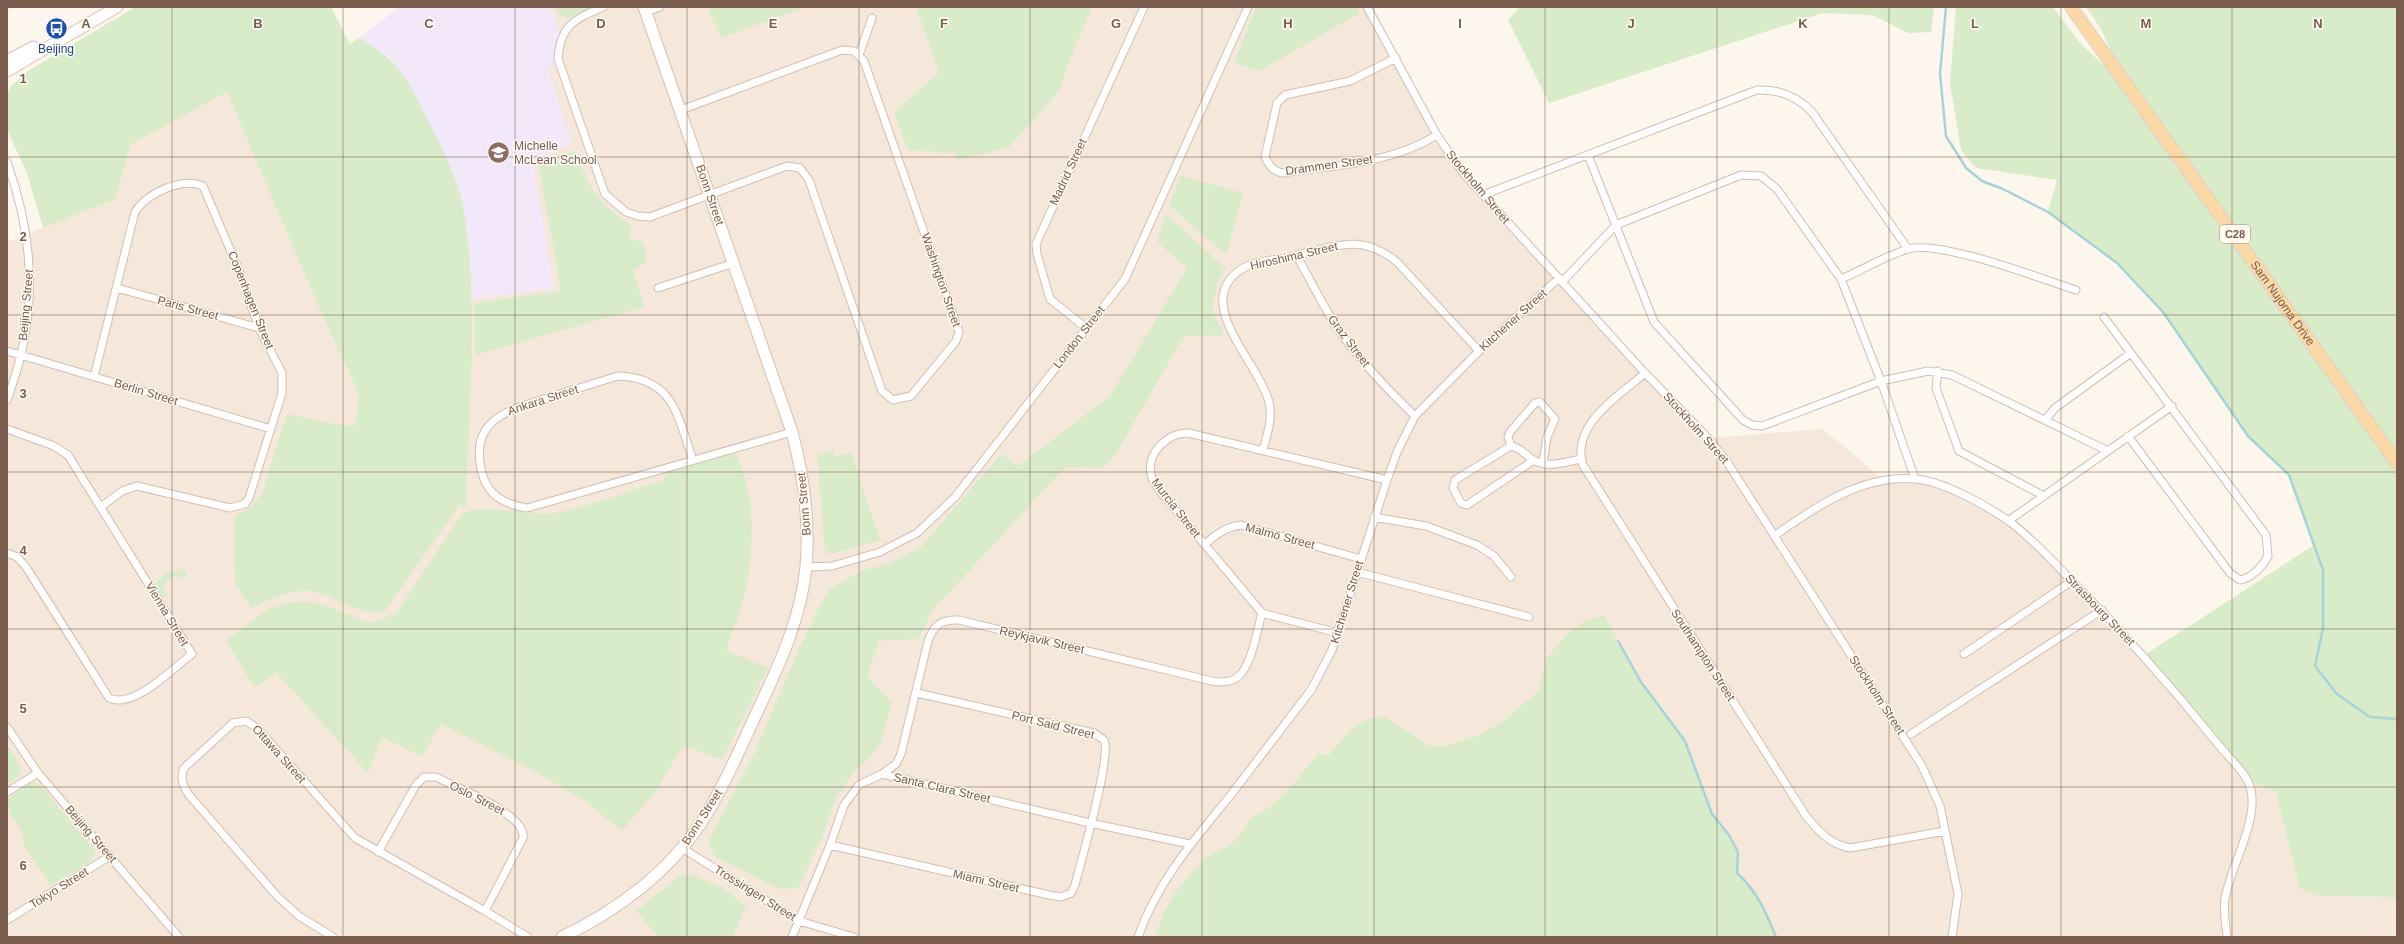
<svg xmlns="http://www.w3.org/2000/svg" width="2404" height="944" font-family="Arial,sans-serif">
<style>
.residential{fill:#f5e8da}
.education{fill:#f3e8fa}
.green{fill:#d8ecc9}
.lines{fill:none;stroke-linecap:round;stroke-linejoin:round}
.stream{stroke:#a5d3da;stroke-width:2.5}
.street-casing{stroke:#d1beb0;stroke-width:9}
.secondary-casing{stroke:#d6c0b0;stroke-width:13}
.primary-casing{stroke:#dad1cd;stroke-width:14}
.street{stroke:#fff;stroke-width:7}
.secondary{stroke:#fff;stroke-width:11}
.primary{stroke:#fbd9a5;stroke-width:12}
.grid{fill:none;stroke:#7a5c4d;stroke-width:1;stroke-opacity:0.55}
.labels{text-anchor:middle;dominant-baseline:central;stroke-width:3;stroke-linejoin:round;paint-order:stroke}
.shield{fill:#fffaf3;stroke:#a28b7f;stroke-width:1}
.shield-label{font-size:11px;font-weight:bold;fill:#7a5c4d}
.transit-label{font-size:12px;fill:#164399;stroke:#fffaf3}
.education-label{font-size:12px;fill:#785e54;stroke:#fffaf3;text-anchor:start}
.street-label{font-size:12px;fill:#7a5c4d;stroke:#fffaf3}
.grid-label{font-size:13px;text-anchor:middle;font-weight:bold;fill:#7a5c4d;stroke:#fffaf3;stroke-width:3;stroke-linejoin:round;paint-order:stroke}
</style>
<rect width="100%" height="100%" fill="#fdf6ec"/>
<path class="residential" d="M400 7H1367L1437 135 1559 278 1708 438 1823 429 1885 481 1943 486 2021 531 2143 656 2247 780 2276 792 2300 889 2319 896 2392 897 2397 900V937H7V242L116 199 130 145 227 91 317 303 359 394 354 435 465 507 472 299 462 205 388 56 359 38Z"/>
<path class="education" d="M400 7H550L562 37 558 59 548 69 572 144 533 162 554 288 472 299 462 205 388 56 359 38Z"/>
<path class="green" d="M135 7H331L350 44 359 38C402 63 406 77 427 119 441 147 457 175 463 206 480 302 468 410 466 508L460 504 385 611C360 618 335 595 310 591 289 589 269 600 251 608L235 583 234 516 250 508 262 493 287 414 340 425 355 426 359 394 317 303 227 92 130 145 116 199 43 228 27 173 7 130V95L10 87 28 71Z
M555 7H593L566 18 558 13Z
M707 7H806L721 38Z
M916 7H1092L1067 66 1059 91 1009 147 959 160 956 153 908 150 894 113 939 72Z
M1256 7H1357L1360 13 1259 71 1234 63Z
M1520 7H1934L1931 32 1908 33 1873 15 1823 13 1549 103 1508 20Z
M1956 7H2053L2080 43 2128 88 2101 29 2086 7H2397V900L2392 897 2319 896 2300 889 2276 792 2247 780 2143 656 2314 545 2289 475 2248 436 2163 312 2117 263 2048 212 2057 180 1976 168 1961 150 1950 83Z
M575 150C588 187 598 204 632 226L629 239 643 242 647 262 633 270 644 307 476 355 474 303 561 291 539 166Z
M1181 176 1243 193 1226 255 1169 205Z
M1166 214 1225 268 1218 281 1212 310 1224 335 1184 336 1114 457 1101 468 1065 467 933 610 918 639 879 641 867 676 892 703 881 742 869 759 854 771 836 798 823 836 798 888 780 889 715 857 708 842 755 752 798 651 819 607 831 588 862 571 891 562 920 548 1001 454 1018 466 1110 396 1187 268 1157 242Z
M832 450 835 457 851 452 880 540 832 554 825 552 817 456Z
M734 452C758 490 754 558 743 601 739 617 731 634 726 650L768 668 722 760 683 745 656 791 622 831 584 800 532 770 441 724 422 757 382 737 368 773 276 672 256 687 252 684 226 640 267 610 282 604 301 601 323 604 370 623 396 614 461 515C481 501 527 516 552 513 585 509 631 490 664 480L667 473Z
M183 568 187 573 186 578 175 576 166 581 164 590 168 595 163 597 155 589C158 574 170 572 183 568Z
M1604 615 1641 682 1685 741 1712 814 1729 835 1738 852 1737 873C1757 891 1766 912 1776 937H1155L1163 914 1175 893 1194 870 1209 856 1230 845 1241 834 1251 818 1267 809 1285 794 1318 754 1329 755C1350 732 1350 722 1383 716L1430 746 1443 747 1475 737 1504 721 1539 690 1546 659 1565 636 1584 621Z
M7 744 21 767 20 774 7 784Z
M29 783H35L41 786 96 852 89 863 51 885 24 846C26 828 7 818 7 800Z
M693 875 722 888 746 906 733 937H659L636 911 679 876Z"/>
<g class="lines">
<path class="stream" d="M1946 7 1940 74 1946 136 1966 168 1982 181 2003 189 2048 212 2117 263 2163 312 2248 436 2289 475 2323 570V628L2315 666 2337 694 2370 717 2397 719
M1618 641 1641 682 1685 741 1712 814 1729 835 1738 852 1737 873C1757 891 1766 912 1776 937"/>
<defs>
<path id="street" d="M603 7C575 19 560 25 558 59L605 194 626 212 638 216 650 217 787 166 800 168 809 180 882 391 893 400 911 396 956 341 959 332 864 61 854 51 842 50 681 110
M1367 7 1437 135 1464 174 1645 373 1708 438 1727 462 1922 766 1940 806 1958 894 1952 937
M646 12 660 7
M859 55 872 18
M1396 58 1350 81 1285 95 1277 103 1265 157C1269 165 1272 170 1281 173 1334 165 1391 164 1437 135
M1588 155 1654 322 1743 420 1752 425 1762 426 1881 381 1928 371 1952 375 2108 451
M7 162C36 243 38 318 7 400
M1483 195 1757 90C1779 89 1797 96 1812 112L1908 249
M1297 256C1312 283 1325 311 1343 336 1364 365 1389 391 1415 416
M1841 279C1862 270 1885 256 1908 249 1941 240 2039 278 2076 290
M1562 282 1616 225 1741 175 1761 176 1777 189 1841 279 1881 381 1915 479
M117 288 259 328
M658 288 734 263
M2104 317 2266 535 2268 556C2262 567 2252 578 2240 580L2230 573 2128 436
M1086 328 1050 299 1037 254 1036 244 1144 7
M7 351 271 429
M1938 371 1936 388 1959 451 2044 496
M1645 373C1619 396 1570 425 1583 465L1806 816C1819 832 1830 844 1850 848L1945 831
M94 377 135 212C147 193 182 177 203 186L238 268 259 328 282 373V393L249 498 245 504 230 508 137 486 122 491 101 507
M2045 420 2055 408 2131 353
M7 429 54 446 68 455 192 654C173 668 133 710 109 698L26 567 17 557 7 553
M1511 446 1508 437 1510 432 1535 403 1540 402 1555 419 1547 437 1543 463
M1263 450C1267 435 1273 418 1269 402 1259 362 1184 296 1249 265 1265 260 1282 259 1298 255 1338 246 1361 233 1397 262L1479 351
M693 460C677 415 674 378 618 376 595 383 573 390 550 397 508 410 466 420 483 476 489 497 507 505 527 508L792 432
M1534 460 1467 505 1461 503 1453 488 1455 480 1511 446C1519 447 1525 454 1532 459 1547 469 1565 462 1581 459
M1374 517 1426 526 1477 545 1494 556 1511 577
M2008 521 2172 406
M1774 536C1815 507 1863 474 1915 479 1943 481 1988 506 2010 522 2033 539 2052 561 2072 581 2123 632 2171 686 2217 743 2227 756 2247 773 2251 790 2258 822 2231 866 2225 898 2223 911 2226 925 2227 937
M1205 545C1215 534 1226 527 1241 525L1361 559
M806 567 832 566 880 552 917 533 955 497 1125 279 1248 7
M1357 572 1529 617
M1338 633 1262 613 1160 491C1157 486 1152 481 1151 474 1146 454 1168 432 1188 433L1387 480
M1964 654 2072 581
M7 727 38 773 179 937
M1911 734 2102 610
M882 774 896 764 901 754 928 641C934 625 941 619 959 620L1216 682C1222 682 1230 682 1235 679 1251 671 1257 630 1262 613
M7 792 38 773
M830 845 1049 895 1061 897 1071 893 1075 885C1081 861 1112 756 1104 740L1094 733 917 693
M682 848 799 921 854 937
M378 852 416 785 424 777H436C455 787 527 814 523 838L485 911
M7 920 110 856
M333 937 299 916 277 896 189 795C184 787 179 779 184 768L233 723 246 721 257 728 355 838 485 911 528 937
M792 937 830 845 844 805 859 785 882 774 1090 823 1190 844
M1138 937C1157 882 1194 840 1230 796 1257 761 1284 725 1311 690L1332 650 1387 480 1397 452 1415 416 1479 351 1559 278"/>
<path id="secondary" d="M7 61 33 47
M7 71 117 7
M562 937C617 911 669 872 703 820 724 786 740 749 757 712 779 666 801 618 806 567 810 520 804 477 792 432L644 7"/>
<g id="primary">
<path id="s1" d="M2071 7 2397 463"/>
</g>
</defs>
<use href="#street" class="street-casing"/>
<use href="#secondary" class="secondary-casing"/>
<use href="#primary" class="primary-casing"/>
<use href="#street" class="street"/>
<use href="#secondary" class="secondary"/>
<use href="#primary" class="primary"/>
</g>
<path class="grid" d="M172 7V937M343 7V937M515 7V937M687 7V937M859 7V937M1030 7V937M1202 7V937M1374 7V937M1545 7V937M1717 7V937M1889 7V937M2061 7V937M2232 7V937M7 157H2397M7 315H2397M7 472H2397M7 629H2397M7 787H2397"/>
<defs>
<symbol id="bus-disc" viewBox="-11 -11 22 22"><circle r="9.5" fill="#1a4fb4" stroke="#fffaf3"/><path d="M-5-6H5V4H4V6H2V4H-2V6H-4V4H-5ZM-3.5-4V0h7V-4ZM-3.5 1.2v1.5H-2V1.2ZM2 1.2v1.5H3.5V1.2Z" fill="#fff"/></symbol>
<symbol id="school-disc" viewBox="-11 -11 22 22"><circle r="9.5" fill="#8d6e63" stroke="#fffaf3"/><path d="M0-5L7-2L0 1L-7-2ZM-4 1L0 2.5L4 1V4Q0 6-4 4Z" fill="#fff"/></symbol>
</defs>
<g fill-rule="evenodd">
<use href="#bus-disc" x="44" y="16" width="25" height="25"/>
<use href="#school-disc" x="486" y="140" width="25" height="25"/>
</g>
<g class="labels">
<rect class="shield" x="2220" y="225" width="30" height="18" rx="3"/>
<g class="shield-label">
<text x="2235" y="234">C28</text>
</g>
<g class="transit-label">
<text x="56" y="49">Beijing</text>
</g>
<g class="education-label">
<text x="514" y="146">Michelle<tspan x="514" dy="14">McLean School</tspan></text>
</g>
<g class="street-label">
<text transform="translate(1329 165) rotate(-8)">Drammen Street</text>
<text transform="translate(1068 172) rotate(-65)">Madrid Street</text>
<text transform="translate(1478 187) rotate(50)">Stockholm Street</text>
<text transform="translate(710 195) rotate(71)">Bonn Street</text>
<text transform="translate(1294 256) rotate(-13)">Hiroshima Street</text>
<text transform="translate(941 280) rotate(71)">Washington Street</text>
<text transform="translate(251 300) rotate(68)">Copenhagen Street</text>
<text stroke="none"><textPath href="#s1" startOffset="364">Sam Nujoma Drive</textPath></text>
<text transform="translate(26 305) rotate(-85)">Beijing Street</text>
<text transform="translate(188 308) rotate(15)">Paris Street</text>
<text transform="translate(1513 320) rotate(-42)">Kitchener Street</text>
<text transform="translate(1079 337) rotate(-52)">London Street</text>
<text transform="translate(1349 341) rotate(53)">Graz Street</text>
<text transform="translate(146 392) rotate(17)">Berlin Street</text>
<text transform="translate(543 400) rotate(-18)">Ankara Street</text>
<text transform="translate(1696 428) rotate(48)">Stockholm Street</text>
<text transform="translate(804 504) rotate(-95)">Bonn Street</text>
<text transform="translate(1176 508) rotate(52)">Murcia Street</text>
<text transform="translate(1280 536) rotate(15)">Malmö Street</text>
<text transform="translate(1347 602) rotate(-73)">Kitchener Street</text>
<text transform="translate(2100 610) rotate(46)">Strasbourg Street</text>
<text transform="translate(167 614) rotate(59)">Vienna Street</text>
<text transform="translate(1042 640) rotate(13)">Reykjavik Street</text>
<text transform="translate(1703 655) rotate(57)">Southampton Street</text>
<text transform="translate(1877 695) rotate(57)">Stockholm Street</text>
<text transform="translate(1053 725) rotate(14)">Port Said Street</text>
<text transform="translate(279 754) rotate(48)">Ottawa Street</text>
<text transform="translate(942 788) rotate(13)">Santa Clara Street</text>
<text transform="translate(477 798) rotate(27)">Oslo Street</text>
<text transform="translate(702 817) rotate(-57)">Bonn Street</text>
<text transform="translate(91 834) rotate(49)">Beijing Street</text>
<text transform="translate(986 881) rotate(13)">Miami Street</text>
<text transform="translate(59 888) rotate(-32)">Tokyo Street</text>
<text transform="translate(755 893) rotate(32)">Trossingen Street</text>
</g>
</g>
<g class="grid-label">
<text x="86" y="28">A</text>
<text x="258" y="28">B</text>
<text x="429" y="28">C</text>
<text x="601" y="28">D</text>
<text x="773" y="28">E</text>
<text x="944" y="28">F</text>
<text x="1116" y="28">G</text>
<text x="1288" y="28">H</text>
<text x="1460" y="28">I</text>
<text x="1631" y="28">J</text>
<text x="1803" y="28">K</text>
<text x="1975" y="28">L</text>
<text x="2146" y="28">M</text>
<text x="2318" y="28">N</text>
<text x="23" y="83">1</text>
<text x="23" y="241">2</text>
<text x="23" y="398">3</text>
<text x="23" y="555">4</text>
<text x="23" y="713">5</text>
<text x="23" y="870">6</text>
</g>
<rect width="2404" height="944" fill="none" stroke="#7a5c4d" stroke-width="16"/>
</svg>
